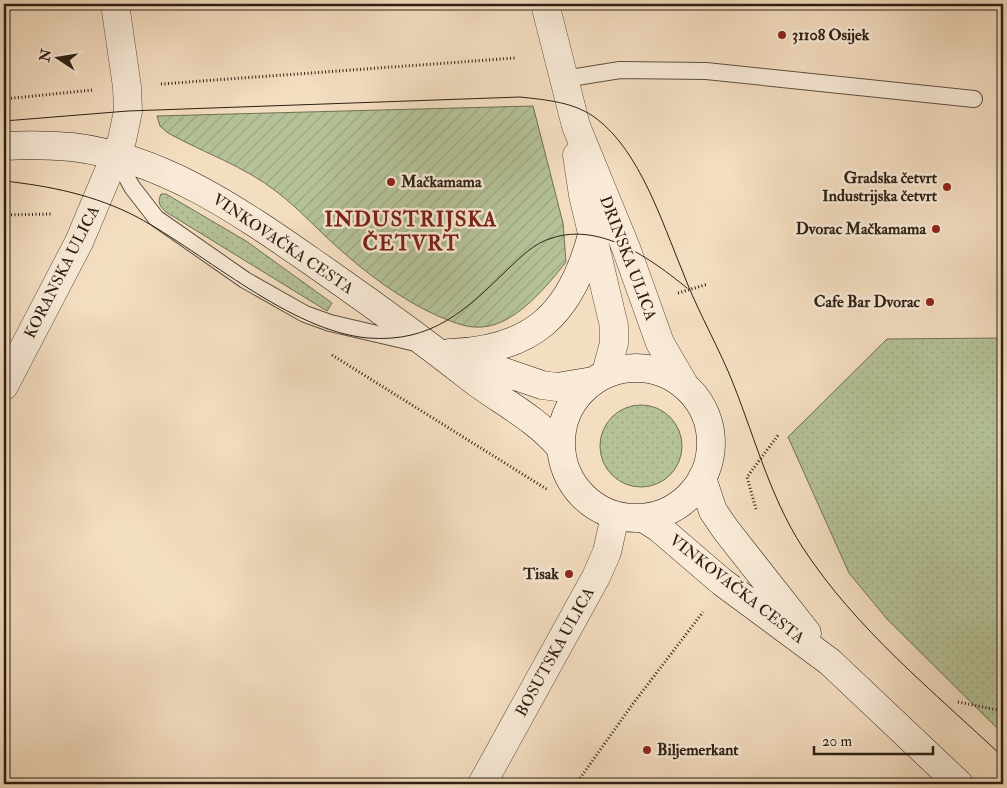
<svg xmlns="http://www.w3.org/2000/svg" width="1007" height="788" font-family="'IM FELL Double Pica',serif">
<style>
.grass{fill:url(#grass-dots);stroke:#707056}
.garden{fill:url(#garden-furrows);stroke:#707056}
.lines{fill:none;stroke-linecap:round;stroke-linejoin:round}
.service-casing{stroke:#5e4f3f;stroke-width:18}
.minor-casing{stroke:#5e4f3f;stroke-width:29}
.secondary-casing{stroke:#2c1f14;stroke-width:29}
.path{stroke:#2c1f14;stroke-width:3;stroke-dasharray:1 2.5;stroke-linecap:butt}
.service{stroke:#f8ead7;stroke-width:16}
.minor{stroke:#f8ead7;stroke-width:28}
.secondary{stroke:#f8ead7;stroke-width:28}
.tram{stroke:#2c1f14;stroke-width:1}
.poi-dot{fill:#8f2418;stroke:#f8ead7;stroke-width:2}
.labels{text-anchor:middle;dominant-baseline:central;stroke-width:5;stroke-linejoin:round;paint-order:stroke}
.poi-label{font-size:16px;font-weight:bold;fill:#2c1f14;stroke:#f8ead7;text-anchor:end}
.street-label{font-size:16px;fill:#2c1f14;stroke:#f8ead7}
.district-label{font-size:21px;font-weight:bold;letter-spacing:1px;fill:#7a1f14;stroke:#f8ead7}
</style>
<defs>
<pattern id="grass-dots" width="8" height="8" patternUnits="userSpaceOnUse" patternTransform="scale(1.25)"><rect width="8" height="8" fill="#b5c298"/><path d="M2 2h.1M6 6h.1" fill="none" stroke="#9ca682" stroke-width="1.8" stroke-linecap="round"/></pattern>
<pattern id="garden-furrows" width="10" height="10" patternUnits="userSpaceOnUse" patternTransform="scale(1.25)"><rect width="10" height="10" fill="#b5c298"/><path d="M-1 1l2-2M0 10L10 0M9 11l2-2" fill="none" stroke="#9ca682"/></pattern>
</defs>
<rect width="100%" height="100%" fill="#f4dec1"/>
<filter id="stains"><feTurbulence type="fractalNoise" baseFrequency=".004" numOctaves="4"/><feColorMatrix values="0 0 0 0 .2 0 0 0 0 .09 0 0 0 0 .02 0 0 0 .5 -.17"/></filter>
<radialGradient id="worn" r=".72"><stop offset=".6" stop-color="#630" stop-opacity="0"/><stop offset="1" stop-color="#630" stop-opacity=".3"/></radialGradient>
<path class="grass" d="M161 194H166L246 241 332 303 327 311 166 212C160 206 157 203 161 194Z
M1003 338V734L887 619 849 573 788 437 887 339Z
M600 446a41 41 0 1 1 82 0a41 41 0 1 1-82 0Z"/>
<path class="garden" d="M533 106 563 223 566 262C548 285 519 320 489 326 470 330 455 323 438 316 400 299 366 273 336 246 316 228 298 208 277 192 244 166 204 153 168 133L160 126 157 116Z"/>
<g class="lines">
<defs>
<path id="service" d="M564 79 620 70 706 71 974 99
M116 158 132 187 156 218 245 280 305 314 330 323 416 343"/>
<path id="minor" d="M545 4 576 126 626 248 660 343 685 386
M577 155 583 195 614 326V343L606 373
M4 386 79 242 122 140 128 111 127 87 115 4
M482 784 596 577 607 552 615 516"/>
<path id="secondary" d="M4 146C26 145 49 145 72 147 166 158 246 216 321 268 371 303 420 338 468 376 498 400 535 417 560 447
M450 353C533 350 571 314 592 235
M457 356 542 385 557 387 593 381
M561 443a75 75 0 1 1 150 0a75 75 0 1 1-150 0Z
M702 478 713 511 726 530 807 633
M643 518 659 528 722 582 830 662 959 784"/>
</defs>
<use href="#service" class="service-casing"/>
<use href="#minor" class="minor-casing"/>
<use href="#secondary" class="secondary-casing"/>
<path class="path" d="M161 84 515 58
M4 99 93 90
M4 215 53 214
M678 293 708 284
M332 355 548 490
M756 509 747 477 779 434
M958 702 1003 711
M576 784 632 705 703 612"/>
<use href="#service" class="service"/>
<use href="#minor" class="minor"/>
<use href="#secondary" class="secondary"/>
<path class="tram" d="M4 121 128 111 520 97C547 100 575 102 597 119 640 152 662 222 682 270 695 305 713 337 728 371 753 430 768 494 803 548 856 629 933 691 1003 757
M4 181C50 186 95 195 137 217 206 254 290 331 368 338 432 343 466 310 508 269 521 257 534 243 552 238 601 222 651 259 687 288"/>
</g>
<g class="poi-dot">
<circle cx="782" cy="35" r="5"/>
<circle cx="391" cy="182" r="5"/>
<circle cx="947" cy="187" r="5"/>
<circle cx="936" cy="229" r="5"/>
<circle cx="930" cy="302" r="5"/>
<circle cx="569" cy="574" r="5"/>
<circle cx="647" cy="750" r="5"/>
</g>
<g class="labels">
<g class="poi-label">
<text x="792" y="35" text-anchor="start">31108 Osijek</text>
<text x="937" y="178">Gradska četvrt<tspan x="937" dy="18">Industrijska četvrt</tspan></text>
<text x="401" y="182" text-anchor="start">Mačkamama</text>
<text x="926" y="229">Dvorac Mačkamama</text>
<text x="920" y="302">Cafe Bar Dvorac</text>
<text x="559" y="574">Tisak</text>
<text x="657" y="750" text-anchor="start">Biljemerkant</text>
</g>
<g class="street-label">
<text transform="translate(283 244) rotate(34)">VINKOVAČKA CESTA</text>
<text transform="translate(628 258) rotate(69)">DRINSKA ULICA</text>
<text transform="translate(62 272) rotate(-63)">KORANSKA ULICA</text>
<text transform="translate(737 589) rotate(38)">VINKOVAČKA CESTA</text>
<text transform="translate(555 652) rotate(-61)">BOSUTSKA ULICA</text>
</g>
<g class="district-label">
<text x="411" y="219">INDUSTRIJSKA<tspan x="411" dy="24">ČETVRT</tspan></text>
</g>
</g>
<rect width="1007" height="788" fill="none" stroke="#f4dec1" stroke-width="20"/>
<rect x="5" y="5" width="997" height="778" fill="none" stroke="#2c1f14" stroke-width="2.5"/>
<rect x="10" y="10" width="987" height="768" fill="none" stroke="#2c1f14"/>
<g transform="translate(58 58) rotate(282)" stroke="#f8ead7" stroke-width="4" paint-order="stroke">
<path d="M0-4L9 19L0 12L-9 19Z" fill="#2c1f14"/>
<text y="-8" font-size="14" font-weight="bold" text-anchor="middle" fill="#2c1f14">N</text>
</g>
<path d="M814 746v8h119v-8" fill="none" stroke="#2c1f14" stroke-width="2.5"/>
<text x="822" y="746" font-size="15" fill="#2c1f14" stroke="#f8ead7" stroke-width="4" paint-order="stroke">20 m</text>
<rect width="100%" height="100%" filter="url(#stains)"/>
<rect width="100%" height="100%" fill="url(#worn)"/>
</svg>
